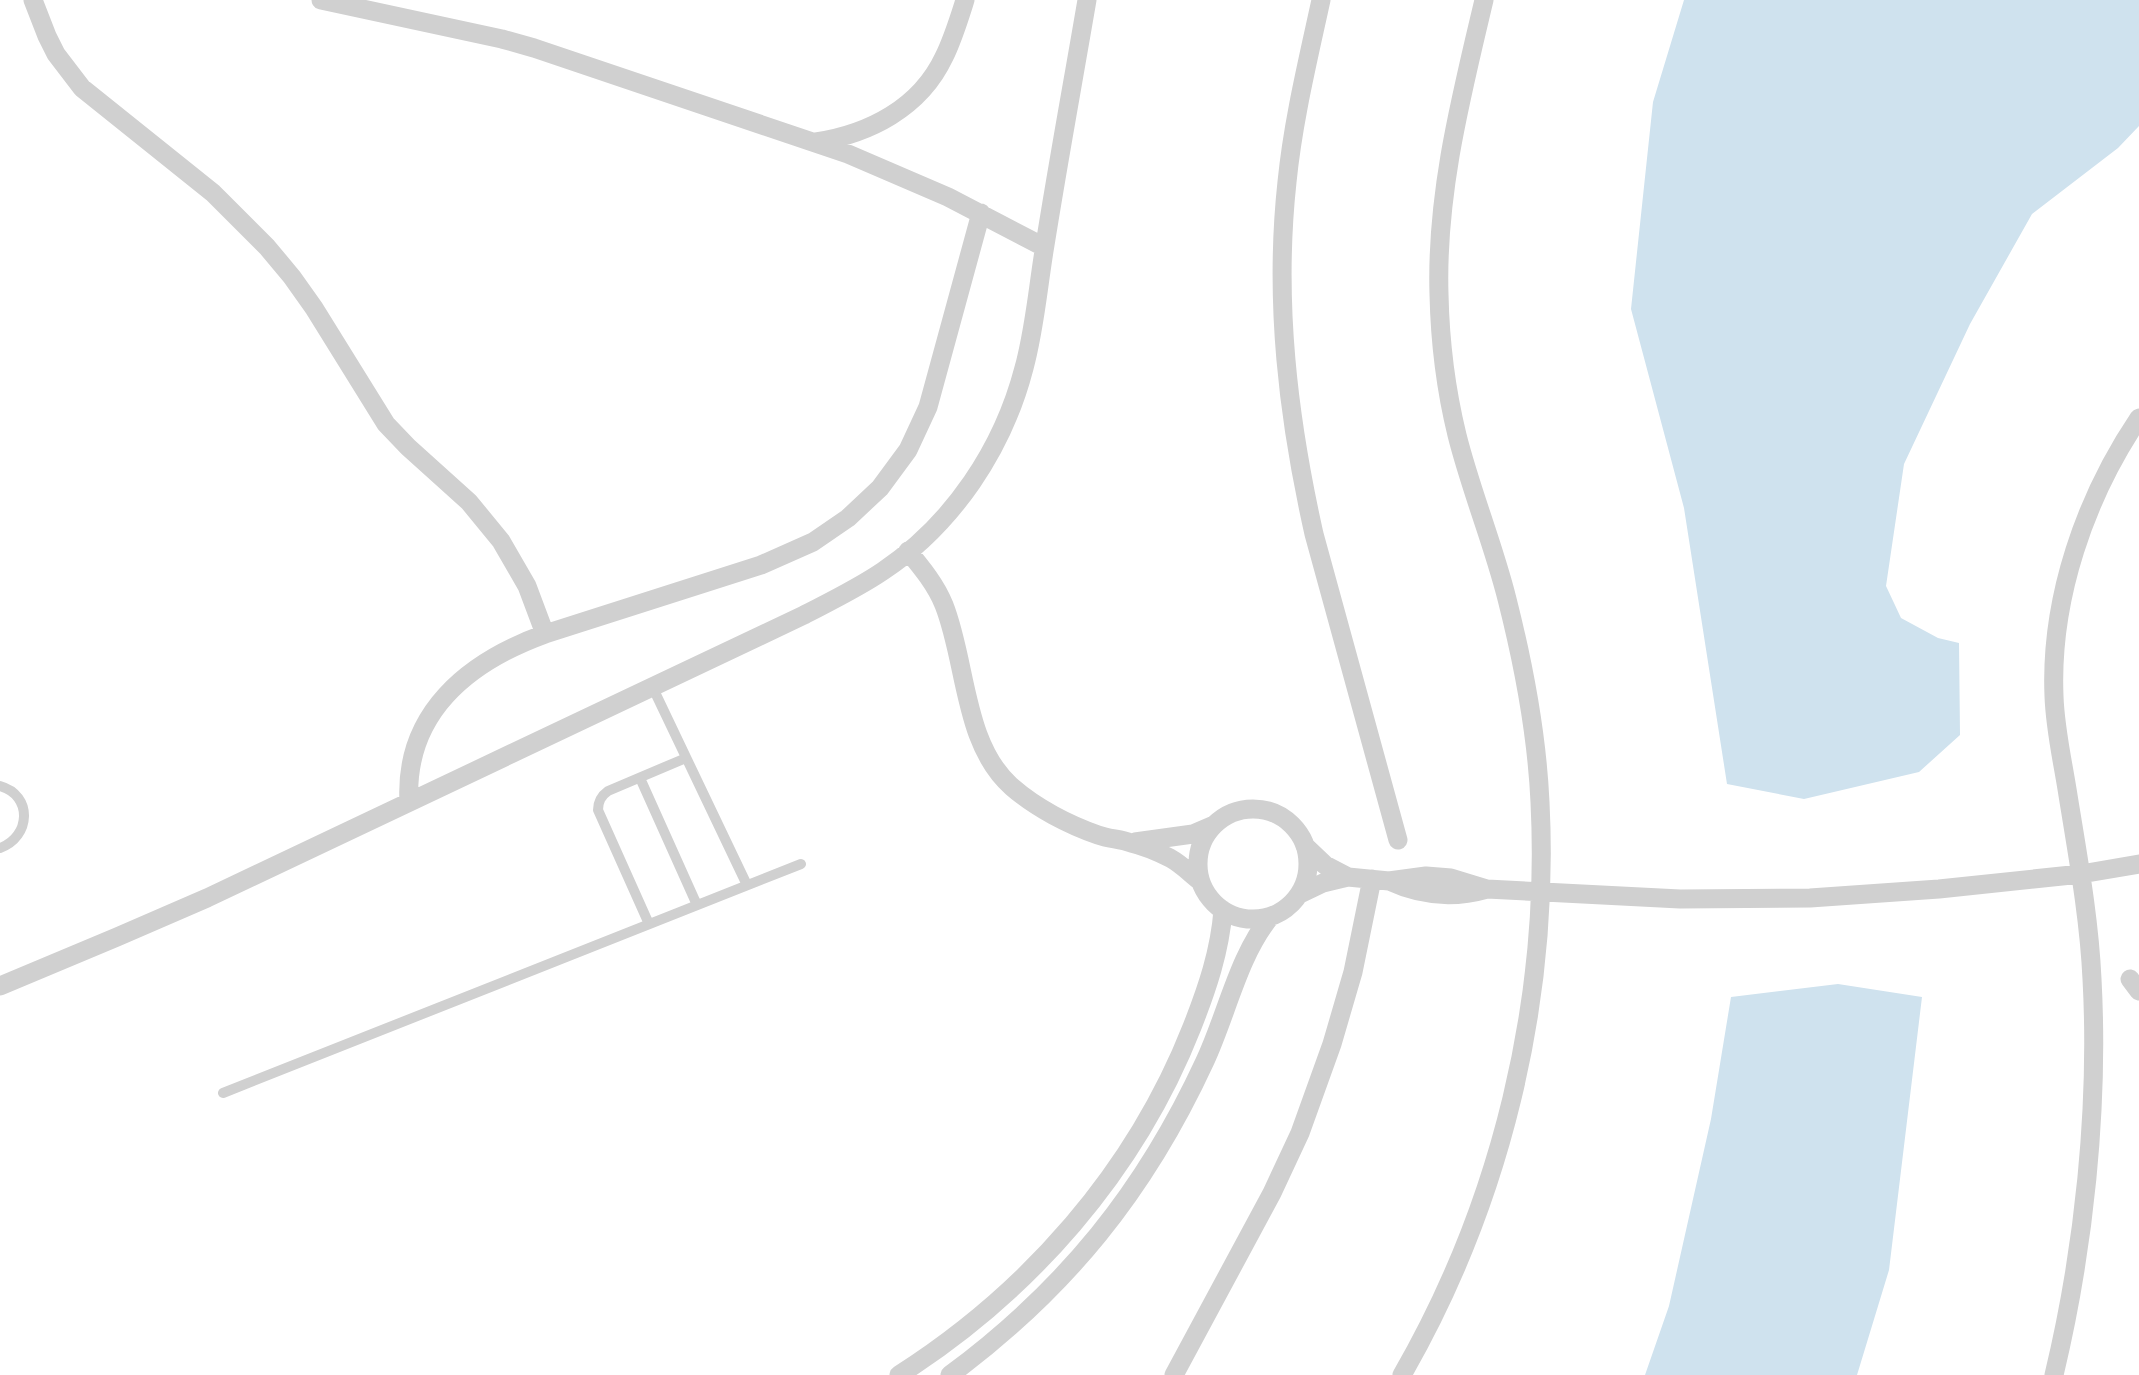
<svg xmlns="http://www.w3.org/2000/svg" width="2139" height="1375" font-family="Lato,sans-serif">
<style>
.water{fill:#cfe2ee}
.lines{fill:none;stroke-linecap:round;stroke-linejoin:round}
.service{stroke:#d0d0d0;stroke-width:10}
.minor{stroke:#d0d0d0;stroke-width:19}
</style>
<rect width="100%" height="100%" fill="#fff"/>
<path class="water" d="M1684 0H2139V126L2118 148 2032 214 1970 324 1904 464 1886 586 1901 618 1938 638 1959 643 1960 735 1919 772 1804 799 1727 784 1684 508 1631 309 1653 102Z
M1838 984 1922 997 1889 1270 1857 1375H1645L1669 1306 1711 1119 1731 997Z"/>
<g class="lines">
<path class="service" d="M652 686 747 885
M640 778 697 905
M0 786C33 795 31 837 0 848
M649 924 598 810C598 801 601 796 608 791L686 758
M223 1093 801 864"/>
<path class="minor" d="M33 0 47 36 56 54 82 88 213 193 267 247 292 277 314 308 386 424 408 447 469 502 501 541 527 586 545 634
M321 0 502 39 534 48 848 154 948 197 1044 247
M1321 0C1308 60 1293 121 1287 182 1274 301 1288 418 1314 534L1398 840
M816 142C869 134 920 108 944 57 953 39 959 19 965 0
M908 551C922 568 936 585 944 605 967 663 963 744 1012 787 1036 808 1069 825 1098 835 1109 839 1121 839 1131 843 1144 846 1158 852 1170 858 1181 864 1191 874 1200 881
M409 802C404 713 468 662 545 634L761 565 813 542 848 518 880 488 908 450 928 407 981 213
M1198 864a55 55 0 1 1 110 0a55 55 0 1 1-110 0Z
M1135 842 1193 834 1214 825
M1305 846 1325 865 1348 877
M1389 881C1421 896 1452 899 1487 889
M1300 894 1323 883 1348 877 1389 881 1426 876 1451 878 1487 889 1680 899 1810 898 1939 889 2081 874 2139 864
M2130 979 2139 991
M0 986 117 937 207 898 804 615C831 601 858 588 883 571 953 524 1003 449 1024 368 1035 328 1038 286 1045 245 1058 163 1073 82 1087 0
M899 1375C1029 1292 1135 1172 1192 1027 1207 989 1220 951 1223 910
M950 1375C1066 1289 1145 1191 1205 1061 1227 1014 1238 956 1271 916
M1174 1375 1272 1193 1300 1133 1332 1044 1353 972 1372 879
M1402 1375C1501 1203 1550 1001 1540 802 1537 737 1523 662 1507 599 1493 543 1471 491 1457 435 1446 390 1440 342 1439 294 1436 194 1461 97 1484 0
M2054 1375C2084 1250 2099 1108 2092 979 2089 915 2077 852 2067 789 2062 758 2055 728 2054 696 2050 599 2085 498 2139 418"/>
</g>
</svg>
